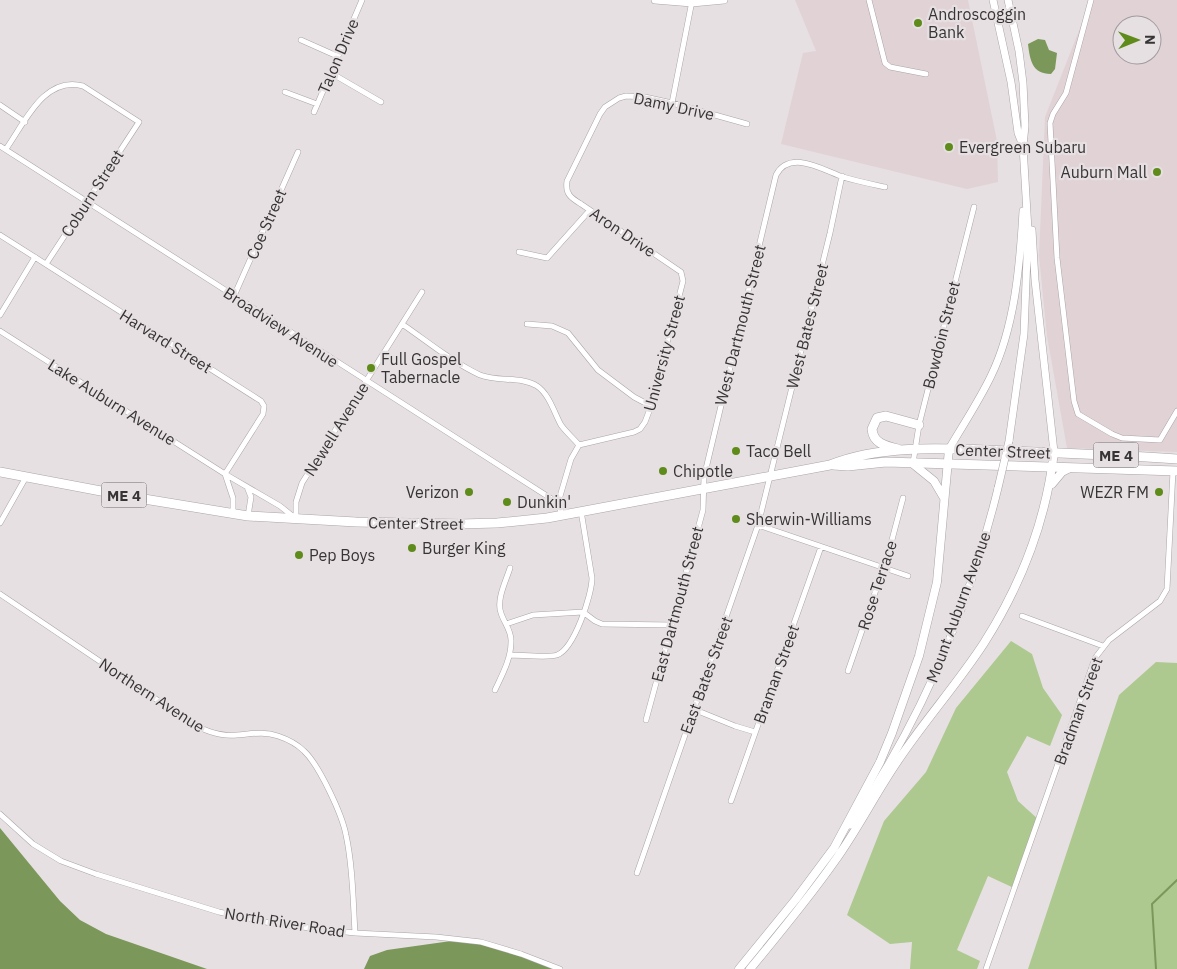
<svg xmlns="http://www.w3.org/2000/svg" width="1177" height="969" font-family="'IBM Plex Sans',sans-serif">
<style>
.built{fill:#e1d2d6;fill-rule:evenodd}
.green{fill:#adc98f}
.water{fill:#7b985a}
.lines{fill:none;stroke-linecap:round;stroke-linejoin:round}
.stream{stroke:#7b985a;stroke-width:2}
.street-casing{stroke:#aaa4a6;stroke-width:6}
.secondary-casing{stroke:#aaa4a6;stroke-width:8}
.primary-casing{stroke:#aaa4a6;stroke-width:9}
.highway-casing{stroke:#aaa4a6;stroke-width:10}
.street{stroke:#fff;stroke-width:5}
.secondary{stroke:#fff;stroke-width:7}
.primary{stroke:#fff;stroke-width:8}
.highway{stroke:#fff;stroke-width:9}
.secondary-bridge-casing{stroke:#aaa4a6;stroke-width:8;stroke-linecap:butt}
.secondary-bridge{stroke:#fff;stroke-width:7}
.poi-dot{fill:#5f8b1b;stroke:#e6e0e2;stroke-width:2}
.labels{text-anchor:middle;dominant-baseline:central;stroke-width:4.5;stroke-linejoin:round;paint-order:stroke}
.shield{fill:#e6e0e2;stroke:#6c6869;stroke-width:1}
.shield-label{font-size:15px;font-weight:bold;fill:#373435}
.poi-label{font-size:16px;fill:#373435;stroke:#e6e0e2;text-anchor:start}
.street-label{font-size:16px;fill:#373435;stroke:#e6e0e2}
</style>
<rect width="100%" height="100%" fill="#e6e0e2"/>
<path class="built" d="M795 0H968L997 141 998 182 967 189 781 144 803 53 816 51Z
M1091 0H1177V452L1067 448 1047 336 1039 256 1045 117ZM1122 25H1152V55H1122Z"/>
<path class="green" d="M1011 641 1032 654 1043 688 1062 715 1050 746 1027 736 1007 772 1018 801 1039 820 1014 888 988 876 957 950 980 961 977 969H910L912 942 890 944 847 915 884 821 926 772 956 708Z
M1156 662 1177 663V969H1028L1119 695Z"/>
<path class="water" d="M1038 39 1045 40 1049 50 1057 53 1055 69 1051 74C1032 74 1030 60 1028 44Z
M0 828 60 901 80 920 106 934 207 969H0Z
M451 941 482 942 555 969H364L370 956 387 950Z"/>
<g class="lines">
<path class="stream" d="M1156 969 1152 904 1177 880"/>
<defs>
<path id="street" d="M869 0 885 63 890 67 926 74
M1091 0 1066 93 1053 114 1050 123 1057 258 1074 401 1078 414 1112 434 1122 438 1160 440 1177 411
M301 40 337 56
M331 73 381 102
M285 92 317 104
M672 103 692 1
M0 105 25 122
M314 112 362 0
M0 146 558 503
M6 149C24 124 44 75 83 86L139 122 46 264
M0 235 261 401 264 406 263 414 225 474
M519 252 547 258 590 210
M234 296 298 152
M0 315 35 257
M402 324C427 341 452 362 480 375 498 382 521 376 537 386 549 394 554 412 561 425 566 432 573 438 579 445
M527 324 552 326 568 333 598 370 634 397 651 406
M0 331 225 474 280 506 295 518
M579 445 634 432 640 429 645 422 651 406 683 281 681 272 581 204C571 198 565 194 567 181L600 114 605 107 619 98 626 96 645 97 672 103 747 124
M913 463 919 425 974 207
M225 474 233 498V514
M247 487 251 497 248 516
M562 515 558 503 571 459 579 445
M296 519V502L302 483 422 292
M0 523 26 477
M758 525 908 576
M0 594 187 720C202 730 218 737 237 735 251 734 264 731 278 736 287 739 297 744 304 751 319 765 342 814 346 835 353 867 353 901 355 933
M1022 616 1103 646
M506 624 533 615 583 612 595 621 602 624 672 625
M510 655C521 655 549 658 557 655 574 649 592 595 592 578L581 511
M848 671 888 555 903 498
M495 690C502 675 511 659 511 642 512 631 504 623 501 613 496 600 506 581 510 568
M693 709 735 726 755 732
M646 720 703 510 704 477 776 175C790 149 823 170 843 177 856 181 871 184 885 187
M731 801 821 547
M0 814 33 844 61 861 96 874 219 912 270 923 310 928 355 933 436 937 481 942 521 954 560 969
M637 873 758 525 830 233 842 176
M986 969 1095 658 1109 640 1160 601 1167 589 1173 471"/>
<path id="secondary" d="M655 0 692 3 724 0
M993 0 1011 82 1018 133 1022 143
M1008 0 1019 51 1023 83 1025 126 1023 146 1028 230 1024 334 1009 441
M1032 230 1035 280 1054 452
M949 449C963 425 979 401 991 376 1015 327 1020 264 1023 211
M850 825C920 723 969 607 998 488"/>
<path id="primary" d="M913 464 934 481 944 498
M1052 484 1062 472 1070 468
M739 969 796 899 834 848 880 762 892 733 919 656 937 582 949 449
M750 969C779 934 808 899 834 862 858 829 876 792 899 759 926 719 958 683 984 643 1021 585 1046 521 1054 452"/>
<path id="highway" d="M898 449C885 446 873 443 872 429L877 418 886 416 919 425
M833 465 848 466 886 462 1177 471
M0 472 138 498 248 516 356 522 460 524 497 523 547 518 830 465C884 443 953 449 1010 451 1066 453 1121 455 1177 459"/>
</defs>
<use href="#street" class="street-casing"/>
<use href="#secondary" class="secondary-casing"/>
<use href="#primary" class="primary-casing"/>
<use href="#highway" class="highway-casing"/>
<use href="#street" class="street"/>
<use href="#secondary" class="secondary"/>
<use href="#primary" class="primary"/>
<use href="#highway" class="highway"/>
<defs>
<path id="secondary-bridge" d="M998 488 1009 441"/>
</defs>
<use href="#secondary-bridge" class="secondary-bridge-casing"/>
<use href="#secondary-bridge" class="secondary-bridge"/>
</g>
<g class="poi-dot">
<circle cx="918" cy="23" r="5"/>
<circle cx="949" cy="147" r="5"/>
<circle cx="1157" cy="172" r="5"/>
<circle cx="371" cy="368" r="5"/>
<circle cx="736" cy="451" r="5"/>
<circle cx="663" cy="471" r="5"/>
<circle cx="469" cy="492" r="5"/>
<circle cx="1159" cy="492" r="5"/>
<circle cx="507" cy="502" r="5"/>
<circle cx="736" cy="519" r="5"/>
<circle cx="412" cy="548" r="5"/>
<circle cx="299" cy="555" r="5"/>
</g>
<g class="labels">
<g class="shield">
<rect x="1093.5" y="442.5" width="45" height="25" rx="4"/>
<rect x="101.5" y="482.5" width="45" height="25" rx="4"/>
</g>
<g class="shield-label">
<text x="1116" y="455">ME 4</text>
<text x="124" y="495">ME 4</text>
</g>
<g class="poi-label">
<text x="928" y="14">Androscoggin<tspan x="928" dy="18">Bank</tspan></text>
<text x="959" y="147">Evergreen Subaru</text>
<text x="1147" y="172" text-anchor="end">Auburn Mall</text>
<text x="381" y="359">Full Gospel<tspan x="381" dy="18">Tabernacle</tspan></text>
<text x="746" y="451">Taco Bell</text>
<text x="673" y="471">Chipotle</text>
<text x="459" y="492" text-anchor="end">Verizon</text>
<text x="1149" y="492" text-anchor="end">WEZR FM</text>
<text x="517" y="502">Dunkin'</text>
<text x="746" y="519">Sherwin-Williams</text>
<text x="422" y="548">Burger King</text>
<text x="309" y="555">Pep Boys</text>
</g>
<g class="street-label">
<text transform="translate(338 56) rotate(-67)">Talon Drive</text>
<text transform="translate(674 106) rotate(12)">Damy Drive</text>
<text transform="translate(92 193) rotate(-57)">Coburn Street</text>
<text transform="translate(266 224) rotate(-66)">Coe Street</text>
<text transform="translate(623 232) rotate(34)">Aron Drive</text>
<text transform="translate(740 325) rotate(-76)">West Dartmouth Street</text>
<text transform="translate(807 326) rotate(-76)">West Bates Street</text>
<text transform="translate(281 327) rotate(33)">Broadview Avenue</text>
<text transform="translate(941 335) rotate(-76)">Bowdoin Street</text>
<text transform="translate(166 341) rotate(32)">Harvard Street</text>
<text transform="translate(664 353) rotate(-75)">University Street</text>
<text transform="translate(112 402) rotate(32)">Lake Auburn Avenue</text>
<text transform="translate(336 429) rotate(-58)">Newell Avenue</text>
<text transform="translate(1003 451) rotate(2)">Center Street</text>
<text transform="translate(416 523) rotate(1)">Center Street</text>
<text transform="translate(877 585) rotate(-72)">Rose Terrace</text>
<text transform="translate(677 604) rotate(-75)">East Dartmouth Street</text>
<text transform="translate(958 607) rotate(-70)">Mount Auburn Avenue</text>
<text transform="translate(776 674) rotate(-70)">Braman Street</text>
<text transform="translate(706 675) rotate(-70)">East Bates Street</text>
<text transform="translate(152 695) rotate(33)">Northern Avenue</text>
<text transform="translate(1078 711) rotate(-70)">Bradman Street</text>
<text transform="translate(285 922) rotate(9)">North River Road</text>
</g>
</g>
<g transform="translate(1137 40) rotate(89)"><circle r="24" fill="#e6e0e2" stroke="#a09b9d"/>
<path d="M0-4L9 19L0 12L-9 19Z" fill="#5f8b1b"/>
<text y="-8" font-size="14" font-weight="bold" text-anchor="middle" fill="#373435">N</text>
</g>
</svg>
